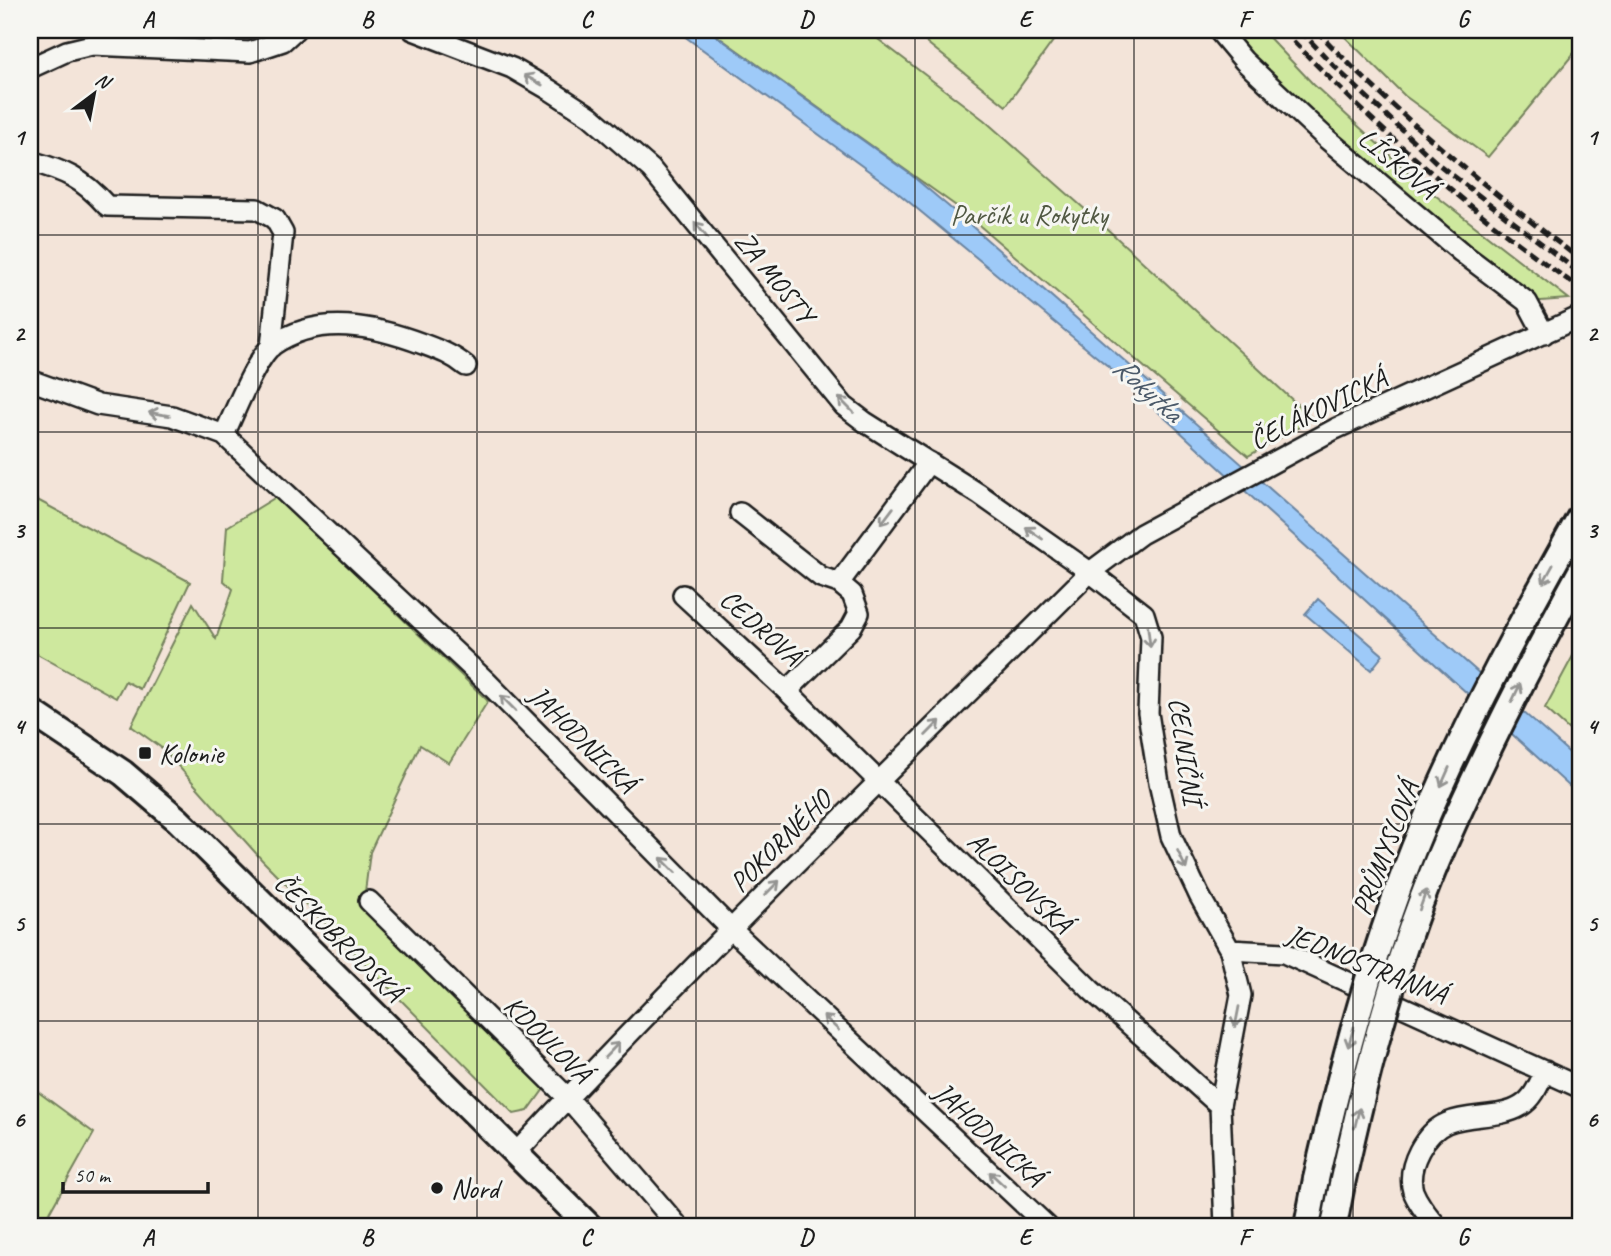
<svg xmlns="http://www.w3.org/2000/svg" width="1611" height="1256" font-family="Caveat,sans-serif">
<style>
.green{fill:#cee89e;stroke:#75825d;stroke-width:2}
.water{fill:#9ecaf8;stroke:#6a84a0;stroke-width:2}
.lines{fill:none;stroke-linecap:round;stroke-linejoin:round}
.minor-casing{stroke:#1c1c1c;stroke-width:24}
.major-casing{stroke:#1c1c1c;stroke-width:30}
.minor{stroke:#f6f6f2;stroke-width:19}
.major{stroke:#f6f6f2;stroke-width:24}
.rail{stroke:#1c1c1c;stroke-width:5;stroke-dasharray:10 5;stroke-linecap:butt}
.major-bridge-casing{stroke:#1c1c1c;stroke-width:30;stroke-linecap:butt}
.major-bridge{stroke:#f6f6f2;stroke-width:24}
.oneway{stroke:#949492}
.grid{fill:none;stroke:#1c1c1c;stroke-width:2;stroke-opacity:0.55}
.poi-dot{fill:#1c1c1c;stroke:#f6f6f2;stroke-width:2.5}
.labels{text-anchor:middle;dominant-baseline:central;stroke-width:6;stroke-linejoin:round;paint-order:stroke}
.street-label{font-size:28px;fill:#1c1c1c;stroke:#f6f6f2}
.park-label{font-size:28px;fill:#515943;stroke:#f6f6f2}
.poi-label{font-size:28px;fill:#1c1c1c;stroke:#f6f6f2;text-anchor:start}
.water-label{font-size:30px;font-style:italic;fill:#4a5969;stroke:#f6f6f2}
.neatline{fill:none;stroke:#1c1c1c;stroke-width:2.5}
.grid-label{font-size:23px;text-anchor:middle;font-weight:bold;fill:#1c1c1c}
</style>
<rect width="100%" height="100%" fill="#f3e4d9"/>
<filter id="ink" filterUnits="userSpaceOnUse"><feTurbulence type="fractalNoise" baseFrequency=".0143" numOctaves="2"/><feDisplacementMap in="SourceGraphic" scale="14" xChannelSelector="R" yChannelSelector="G"/><feConvolveMatrix kernelMatrix="1 2 1 2 8 2 1 2 1" color-interpolation-filters="sRGB"/></filter>
<g filter="url(#ink)">
<path class="green" d="M709 30H866L984 120 1105 227 1313 419 1248 456 959 208Z
M911 30H1061L1006 106Z
M1230 30H1262L1314 85 1422 185 1569 299 1527 302 1266 73Z
M1338 30H1581V53H1574L1488 157 1405 96Z
M30 496 190 582 140 689 125 681 116 698 30 650Z
M276 497 488 701 449 763 420 745 370 852 363 908 546 1086 528 1111 514 1114 262 860 163 749 131 726 193 603 216 639 233 589 223 580 227 527Z
M1581 641V741L1545 708Z
M30 1086 94 1133 42 1226H30Z"/>
<path class="water" d="M676 30H708L910 174 967 222 1581 763V797L1109 367 892 188Z
M1318 599 1383 655 1371 670 1305 614Z"/>
<g class="lines">
<defs>
<path id="minor" d="M413 30 512 68 550 90 590 116 651 169 844 406 865 422 979 494 1090 572 1144 614 1151 637 1148 713 1159 783 1171 836 1199 895 1230 950 1241 995 1220 1106 1225 1226
M1218 30 1244 61 1327 139 1461 252 1527 302 1544 334
M30 68 67 51 92 45 250 52 283 41 295 30
M30 161C65 171 82 178 107 206L257 209 275 219 283 233 271 347
M30 380 98 405 172 416 224 435 486 681 731 929 1047 1226
M224 435C234 414 256 357 273 345 319 313 375 326 423 344 439 350 453 355 466 366
M740 513 821 577 839 583
M683 595 787 691 1091 990 1220 1106
M787 691 851 628 859 613 852 594 839 583 929 462
M369 901 567 1097 678 1226
M1230 950 1284 953 1581 1088
M515 1154C701 954 897 764 1090 572L1141 534 1335 429 1581 316
M1437 1226C1428 1216 1418 1204 1413 1191 1406 1166 1425 1132 1447 1123 1470 1113 1500 1119 1521 1106 1534 1098 1539 1084 1545 1071"/>
<path id="major" d="M30 711 123 773 178 820 589 1226
M1307 1226 1316 1179
M1334 1226 1342 1184"/>
</defs>
<use href="#minor" class="minor-casing"/>
<use href="#major" class="major-casing"/>
<use href="#minor" class="minor"/>
<use href="#major" class="major"/>
<path class="rail" d="M1283 30C1373 126 1473 214 1581 289
M1300 30 1335 67 1438 164 1581 274
M1316 30C1397 115 1487 189 1581 260"/>
<defs>
<path id="major-bridge" d="M1316 1179C1343 1060 1375 941 1422 828 1468 719 1524 617 1581 515
M1342 1184C1367 1069 1397 951 1445 843 1486 750 1532 660 1581 571"/>
</defs>
<use href="#major-bridge" class="major-bridge-casing"/>
<use href="#major-bridge" class="major-bridge"/>
</g>
<defs><path id="oneway-shaft" d="M-6 0H5M1.5-3L5.5 0L1.5 3" fill="none" stroke-width="1.6" stroke-linecap="round" stroke-linejoin="round" transform="scale(1.75)"/></defs>
<g class="oneway">
<use href="#oneway-shaft" transform="translate(533 80) rotate(-151)"/>
<use href="#oneway-shaft" transform="translate(701 230) rotate(-129)"/>
<use href="#oneway-shaft" transform="translate(846 405) rotate(-135)"/>
<use href="#oneway-shaft" transform="translate(159 414) rotate(-171)"/>
<use href="#oneway-shaft" transform="translate(887 516) rotate(127)"/>
<use href="#oneway-shaft" transform="translate(1034 533) rotate(-145)"/>
<use href="#oneway-shaft" transform="translate(1548 574) rotate(119)"/>
<use href="#oneway-shaft" transform="translate(1149 637) rotate(83)"/>
<use href="#oneway-shaft" transform="translate(1516 693) rotate(-65)"/>
<use href="#oneway-shaft" transform="translate(508 703) rotate(-135)"/>
<use href="#oneway-shaft" transform="translate(933 728) rotate(-45)"/>
<use href="#oneway-shaft" transform="translate(1445 777) rotate(114)"/>
<use href="#oneway-shaft" transform="translate(1182 860) rotate(65)"/>
<use href="#oneway-shaft" transform="translate(668 865) rotate(-135)"/>
<use href="#oneway-shaft" transform="translate(772 888) rotate(-45)"/>
<use href="#oneway-shaft" transform="translate(1423 900) rotate(-70)"/>
<use href="#oneway-shaft" transform="translate(1237 1017) rotate(101)"/>
<use href="#oneway-shaft" transform="translate(831 1023) rotate(-137)"/>
<use href="#oneway-shaft" transform="translate(1351 1037) rotate(106)"/>
<use href="#oneway-shaft" transform="translate(612 1050) rotate(-46)"/>
<use href="#oneway-shaft" transform="translate(1357 1118) rotate(-76)"/>
<use href="#oneway-shaft" transform="translate(997 1179) rotate(-137)"/>
</g>
</g>
<path class="grid" d="M258 30V1226M477 30V1226M696 30V1226M915 30V1226M1134 30V1226M1353 30V1226M30 235H1581M30 432H1581M30 628H1581M30 824H1581M30 1021H1581"/>
<g class="poi-dot">
<rect x="138" y="746" width="14" height="14" rx="3.5"/>
<circle cx="437" cy="1188" r="7"/>
</g>
<g class="labels">
<g class="street-label">
<text transform="translate(1398 163) rotate(40)">LÍSKOVÁ</text>
<text transform="translate(775 277) rotate(51)">ZA MOSTY</text>
<text transform="translate(1318 409) rotate(-26)">ČELÁKOVICKÁ</text>
<text transform="translate(761 627) rotate(42)">CEDROVÁ</text>
<text transform="translate(583 739) rotate(45)">JAHODNICKÁ</text>
<text transform="translate(1186 751) rotate(82)">CELNIČNÍ</text>
<text transform="translate(780 841) rotate(-45)">POKORNÉHO</text>
<text transform="translate(1385 848) rotate(-69)">PRŮMYSLOVÁ</text>
<text transform="translate(1020 882) rotate(44)">ALOISOVSKÁ</text>
<text transform="translate(339 937) rotate(45)">ČESKOBRODSKÁ</text>
<text transform="translate(1367 964) rotate(22)">JEDNOSTRANNÁ</text>
<text transform="translate(548 1039) rotate(45)">KDOULOVÁ</text>
<text transform="translate(989 1134) rotate(43)">JAHODNICKÁ</text>
</g>
<g class="park-label">
<text x="1029" y="214">Parčík u Rokytky</text>
</g>
<g class="poi-label">
<text x="159" y="753">Kolonie</text>
<text x="451" y="1188">Nord</text>
</g>
<g class="water-label">
<text transform="translate(1148 389) rotate(42)">Rokytka</text>
</g>
</g>
<rect width="1611" height="1256" fill="none" stroke="#f6f6f2" stroke-width="77"/>
<g transform="translate(94 94) rotate(32)" stroke="#f6f6f2" stroke-width="5" paint-order="stroke">
<path d="M0-5L12 26L0 18L-12 26Z" fill="#1c1c1c"/>
<text y="-10" font-size="19" font-weight="bold" text-anchor="middle" fill="#1c1c1c">N</text>
</g>
<path d="M63 1182v10h145v-10" fill="none" stroke="#1c1c1c" stroke-width="3.5"/>
<text x="74" y="1182" font-size="21" fill="#1c1c1c" stroke="#f6f6f2" stroke-width="5" paint-order="stroke">50 m</text>
<rect x="38" y="38" width="1534" height="1180" class="neatline"/>
<g class="grid-label">
<text x="148" y="27">A</text>
<text x="367" y="27">B</text>
<text x="586" y="27">C</text>
<text x="806" y="27">D</text>
<text x="1025" y="27">E</text>
<text x="1244" y="27">F</text>
<text x="1463" y="27">G</text>
<text x="19" y="145">1</text>
<text x="1592" y="145">1</text>
<text x="19" y="341">2</text>
<text x="1592" y="341">2</text>
<text x="19" y="538">3</text>
<text x="1592" y="538">3</text>
<text x="19" y="734">4</text>
<text x="1592" y="734">4</text>
<text x="19" y="931">5</text>
<text x="1592" y="931">5</text>
<text x="19" y="1127">6</text>
<text x="1592" y="1127">6</text>
<text x="148" y="1245">A</text>
<text x="367" y="1245">B</text>
<text x="586" y="1245">C</text>
<text x="806" y="1245">D</text>
<text x="1025" y="1245">E</text>
<text x="1244" y="1245">F</text>
<text x="1463" y="1245">G</text>
</g>
</svg>
